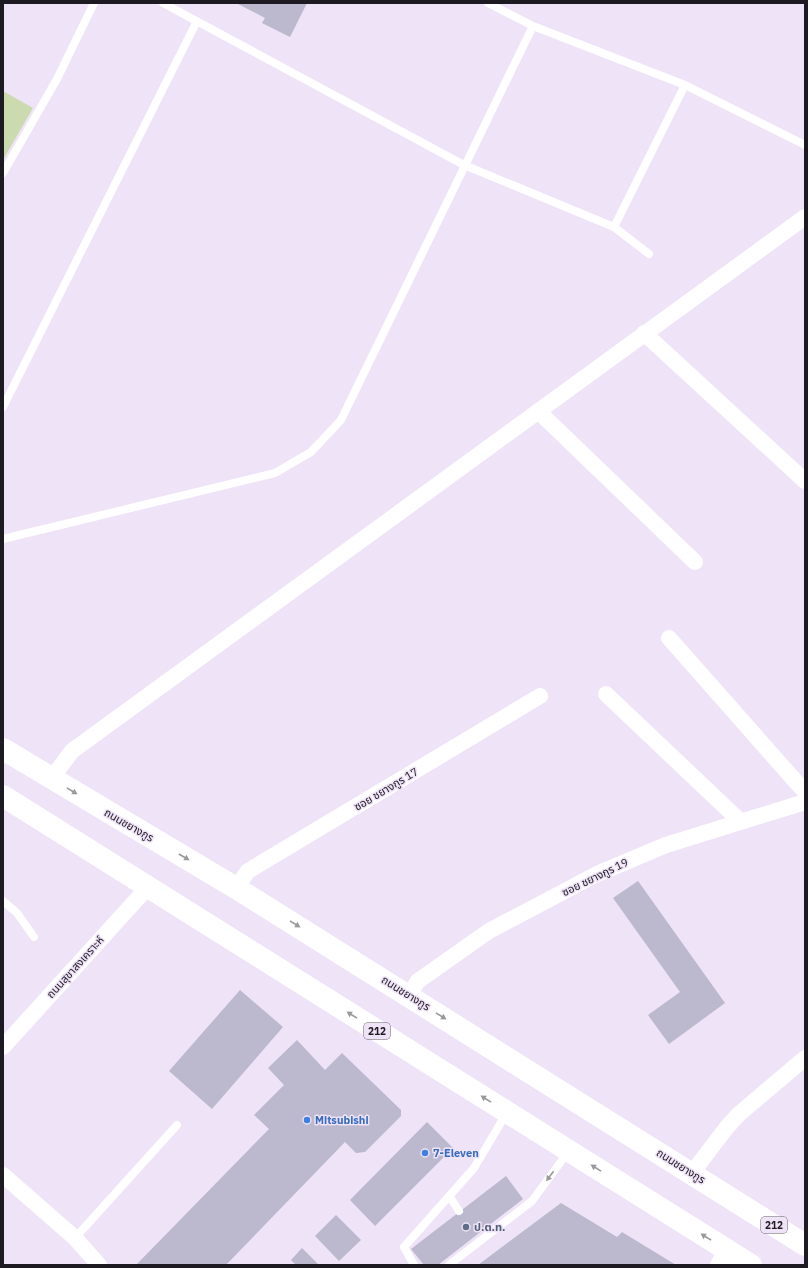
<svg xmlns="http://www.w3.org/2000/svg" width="808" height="1268" font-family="'IBM Plex Sans','Noto Sans Thai',sans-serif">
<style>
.green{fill:#ccdbaf}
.building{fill:#bcb8cd}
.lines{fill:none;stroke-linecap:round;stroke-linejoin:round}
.service{stroke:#fff;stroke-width:8}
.minor{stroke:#fff;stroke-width:16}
.primary{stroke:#fff;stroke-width:22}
.oneway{fill:#9a989b}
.shop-dot{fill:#3f7fe0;stroke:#efe3f7;stroke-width:1.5}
.service-dot{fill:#5c6f8a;stroke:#efe3f7;stroke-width:1.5}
.labels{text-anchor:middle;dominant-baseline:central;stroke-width:3;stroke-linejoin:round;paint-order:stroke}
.shield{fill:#efe3f7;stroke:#5d5661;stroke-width:1}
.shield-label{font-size:10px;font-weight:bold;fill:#1e1a21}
.street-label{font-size:11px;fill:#1e1a21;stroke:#efe3f7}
.shop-label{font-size:11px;font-weight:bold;fill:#366cbe;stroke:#efe3f7;text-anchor:start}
.service-label{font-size:11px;font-weight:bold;fill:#4e5e75;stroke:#efe3f7;text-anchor:start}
</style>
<rect width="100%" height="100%" fill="#efe3f7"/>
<path class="green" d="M3 91 33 108 3 160Z"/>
<path class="building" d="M236 3H307L290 37 262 23 265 18Z
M638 881 725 1003 669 1044 648 1015 680 992 613 898Z
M240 990 283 1027 212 1109 169 1071Z
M297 1040 325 1070 342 1053 401 1110V1116L365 1152 356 1153 345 1142 226 1265H136L269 1129 254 1115 284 1085 268 1068Z
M427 1122 453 1148 375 1226 350 1200Z
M506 1176 523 1199 438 1265H424L411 1249Z
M561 1203 617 1237 622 1232 676 1265H478Z
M336 1215 361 1240 339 1261 315 1236Z
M302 1248 319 1265H296L291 1260Z"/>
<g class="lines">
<path class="service" d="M163 3 464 165 614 227 649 254
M488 3 533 26 685 85 805 145
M3 173 57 79 94 3
M614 227 685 85
M3 407 197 21
M3 539 275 473 311 452 341 420 533 26
M3 901 17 913 34 937
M450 1197 459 1211
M75 1238 177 1125
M414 1265 404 1247 474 1168 506 1114
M449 1265 532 1201 568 1152"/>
<path class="minor" d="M644 333 805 481
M538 411 695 562
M669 638 805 792
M606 694 740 821
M51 779 72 751 805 217
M236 888 248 871 540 696
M409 995 418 981 489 931 597 874 666 845 805 802
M3 1047 148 887
M692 1173 727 1127 739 1114 805 1058
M3 1175 75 1238 99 1265
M718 1265 726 1250"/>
<path class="primary" d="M3 749 236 888 805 1245
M3 796 751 1265"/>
</g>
<defs><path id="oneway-solid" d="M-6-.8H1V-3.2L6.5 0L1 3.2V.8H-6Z"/></defs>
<g class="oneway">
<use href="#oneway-solid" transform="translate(72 791) rotate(31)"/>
<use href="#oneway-solid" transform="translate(184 857) rotate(30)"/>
<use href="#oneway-solid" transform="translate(295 924) rotate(32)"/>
<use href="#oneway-solid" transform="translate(352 1015) rotate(-148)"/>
<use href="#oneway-solid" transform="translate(441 1016) rotate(32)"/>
<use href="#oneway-solid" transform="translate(486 1099) rotate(-148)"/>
<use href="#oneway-solid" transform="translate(596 1168) rotate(-148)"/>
<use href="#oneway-solid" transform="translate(550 1176) rotate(127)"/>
<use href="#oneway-solid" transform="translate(706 1237) rotate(-148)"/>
</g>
<g class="shop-dot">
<circle cx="307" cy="1120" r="4"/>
<circle cx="425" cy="1153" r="4"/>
</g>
<circle class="service-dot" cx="466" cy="1227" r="4"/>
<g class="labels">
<g class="shield">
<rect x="364" y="1023" width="26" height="16" rx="3"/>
<rect x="761" y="1217" width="26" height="16" rx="3"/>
</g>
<g class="shield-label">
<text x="377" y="1031">212</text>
<text x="774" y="1225">212</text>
</g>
<g class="street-label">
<text transform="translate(386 789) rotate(-31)">ซอย ชยางกูร 17</text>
<text transform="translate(129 825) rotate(30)">ถนนชยางกูร</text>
<text transform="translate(595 877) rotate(-26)">ซอย ชยางกูร 19</text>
<text transform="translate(75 967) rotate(-48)">ถนนสุขาสงเคราะห์</text>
<text transform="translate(406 993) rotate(32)">ถนนชยางกูร</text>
<text transform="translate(681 1166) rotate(32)">ถนนชยางกูร</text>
</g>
<g class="shop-label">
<text x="315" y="1120">Mitsubishi</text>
<text x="433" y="1153">7-Eleven</text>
</g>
<g class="service-label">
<text x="474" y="1227">ป.ต.ท.</text>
</g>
</g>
<rect width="808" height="1268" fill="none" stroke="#1e1a21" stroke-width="8"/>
</svg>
